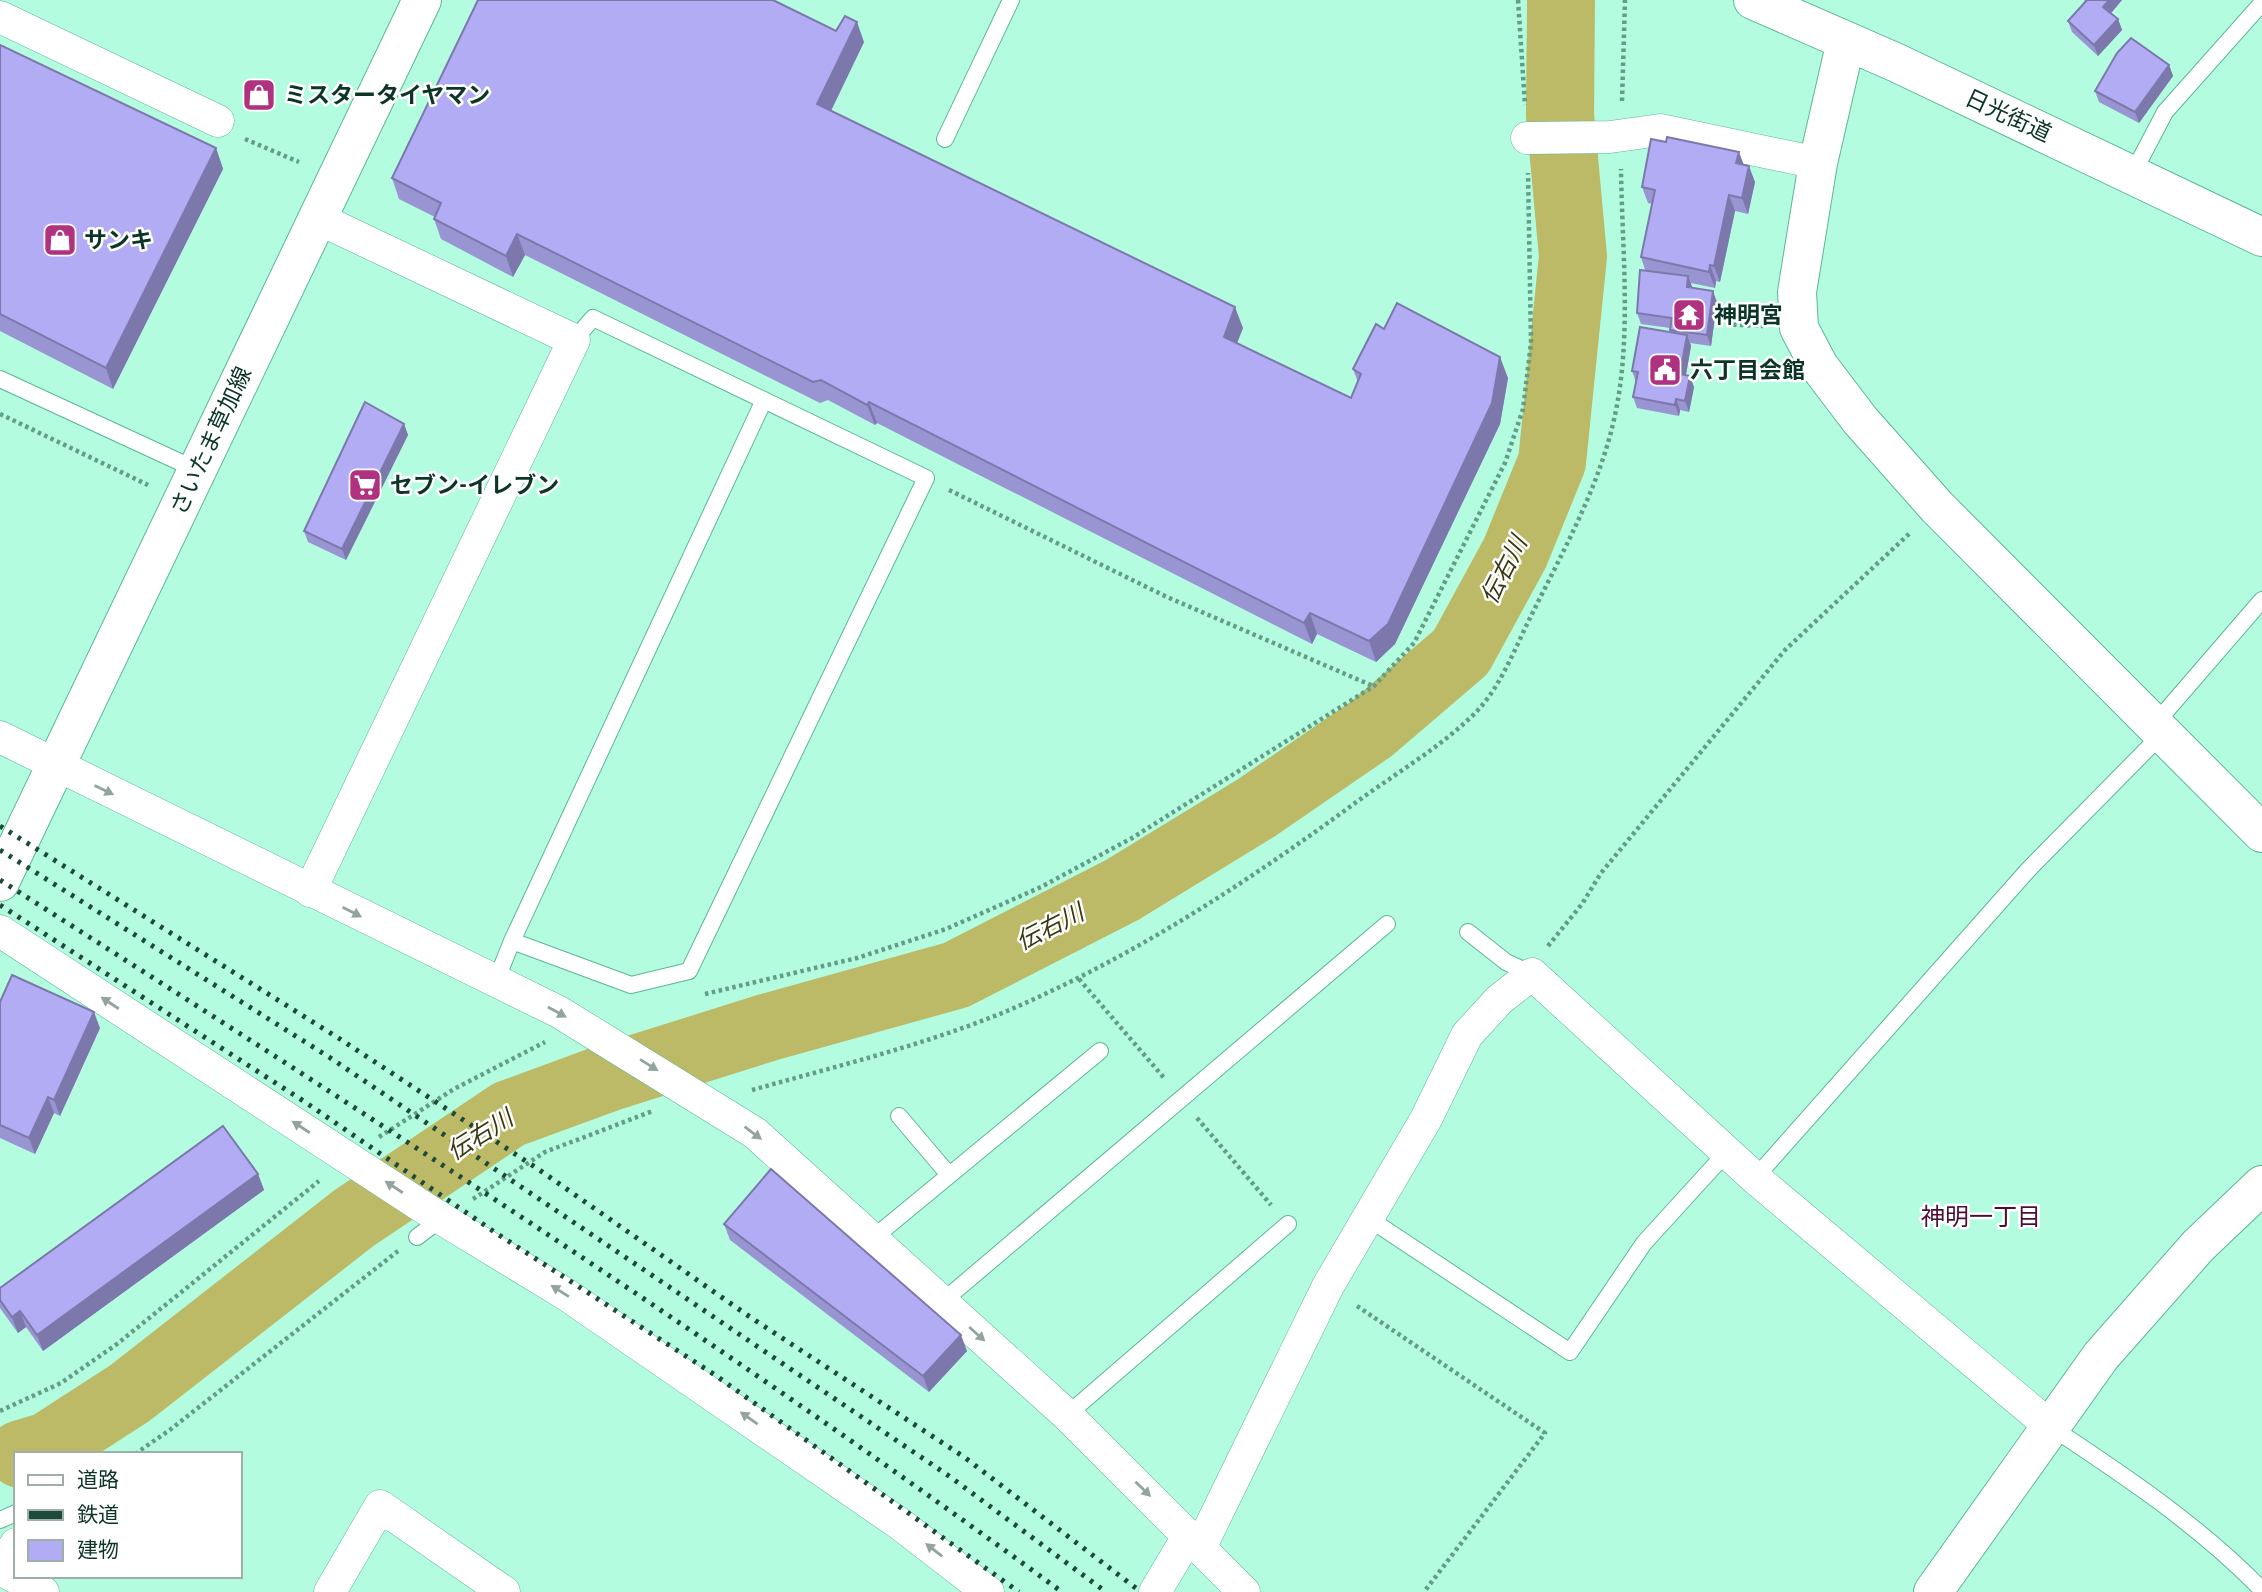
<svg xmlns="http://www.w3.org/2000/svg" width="2262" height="1592" font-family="'Roboto Condensed','Noto Sans JP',sans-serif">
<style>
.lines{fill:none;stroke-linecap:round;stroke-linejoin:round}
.river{stroke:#bcba66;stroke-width:68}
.service-casing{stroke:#5ab796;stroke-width:18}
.minor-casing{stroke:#5ab796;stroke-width:33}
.tertiary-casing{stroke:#5ab796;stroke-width:40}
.primary-casing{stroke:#5ab796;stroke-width:40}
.path{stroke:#639d87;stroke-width:4.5;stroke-dasharray:3.5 3.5;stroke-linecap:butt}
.service{stroke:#fff;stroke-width:16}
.minor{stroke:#fff;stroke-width:32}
.tertiary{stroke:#fff;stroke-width:38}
.primary{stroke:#fff;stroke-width:38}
.rail{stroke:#1e4a3b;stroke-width:5;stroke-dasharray:3.5 7;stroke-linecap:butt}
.wall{fill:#9994d2}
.shaded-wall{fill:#7d78ab}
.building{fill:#b2acf4;stroke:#7d78ab;stroke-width:2}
.oneway{fill:#92a49e}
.labels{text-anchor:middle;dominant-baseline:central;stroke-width:5;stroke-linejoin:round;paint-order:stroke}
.poi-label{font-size:23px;font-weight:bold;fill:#0c3528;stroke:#fff;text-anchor:start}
.street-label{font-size:23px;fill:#0c3528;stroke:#fff}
.water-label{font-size:24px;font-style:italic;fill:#393814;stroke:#fff}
.neighbourhood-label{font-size:24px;fill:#4b0d33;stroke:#fff}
</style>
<rect width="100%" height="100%" fill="#b4fcdf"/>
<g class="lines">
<path class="river" d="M21 1454 48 1446 130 1393 354 1218 509 1114 610 1077 769 1027 956 975 1122 890 1256 808 1371 729 1461 652 1515 553 1552 462 1573 256 1560 115 1561 0"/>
<defs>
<path id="service" d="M945 139 1011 0
M2132 175 2165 112 2262 3
M0 379 197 470
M2154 725 2262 600
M1468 932 1506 962 1532 974
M512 941 631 985 689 971 926 478 593 318 574 340
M496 981 512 941 764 400
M899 1116 949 1175
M1755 1178 2028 870 2162 734
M1368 1218 1570 1352 1644 1243 1726 1153
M417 1237 442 1218
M872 1239 1100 1051
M942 1302 1387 924
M1067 1415 1288 1224
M2051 1427C2125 1476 2200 1526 2262 1590
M0 1520 16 1513"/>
<path id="minor" d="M0 17 218 121
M1527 138 1610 137 1660 130 1818 163
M0 737 559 1012 755 1133 1067 1415 1244 1592
M310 891 574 340 317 218
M0 931 429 1211 567 1295 900 1524 988 1592
M1200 1548 1328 1286 1426 1119 1467 1035 1499 1000 1532 974 1755 1178 2051 1427
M0 1569 43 1592
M0 1569 16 1544
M330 1592 380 1506 504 1592
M1155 1592 1189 1535"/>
<path id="tertiary" d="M1846 41 1818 163 1797 292 1799 328 1819 366 1860 420 1937 507 2262 833
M1933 1592 2101 1356 2198 1246 2262 1185"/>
<path id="primary" d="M1753 0 1897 63 2262 237
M0 882 422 0"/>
</defs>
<use href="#service" class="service-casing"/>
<use href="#minor" class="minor-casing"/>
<use href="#tertiary" class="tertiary-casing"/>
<use href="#primary" class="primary-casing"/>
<path class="path" d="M1518 0 1525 105
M1622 101 1625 0
M245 139 299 162
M1719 324 1763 326
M0 414 148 485
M949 490 1167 597 1373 686
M1548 946 1582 904 1601 873 1785 650 1911 532
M1079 979 1165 1079
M705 994 857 958 946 929 1041 887 1132 838 1374 686 1414 643 1505 463 1523 409 1531 343 1528 173
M752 1090C837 1066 925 1045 1007 1011 1131 958 1243 885 1351 806 1390 777 1435 751 1470 718 1499 692 1514 650 1531 616 1563 551 1600 486 1615 415 1632 336 1622 249 1621 169
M1197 1118 1271 1205
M379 1137 454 1089 545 1042
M473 1199 545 1152 653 1111
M1357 1306 1545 1433 1424 1592
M0 1411 61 1383 117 1344 319 1181
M135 1454 171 1429 398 1251"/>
<use href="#service" class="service"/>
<use href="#minor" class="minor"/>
<use href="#tertiary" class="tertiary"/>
<use href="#primary" class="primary"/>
<path class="rail" d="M0 826 340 1039 538 1169 750 1317 964 1457 1141 1592
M0 850 329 1057 949 1476 1106 1592
M0 880C359 1109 719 1340 1062 1592
M0 905 305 1102 496 1233 715 1375 1019 1592"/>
</g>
<path class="wall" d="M2084 0H2122L2111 13 2118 19 2122 30 2098 56 2072 32 2068 21 2085 1Z
M836 31 864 42 831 111 1243 328 1237 343 1351 398 1358 382 1353 369 1384 329 1508 378 1500 424 1395 644 1376 662 1317 634 1312 644 877 423 875 425 828 400 820 403 525 255 513 277 441 239 434 219 435 217 399 199 392 178Z
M0 45 216 148 223 169 113 389 0 331Z
M2169 65 2173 76 2139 123 2099 102 2095 91Z
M1744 165 1755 182 1748 214 1735 211 1720 282 1716 281 1715 288 1691 283 1692 288 1717 302 1711 346 1690 343 1691 346 1686 375 1694 387 1689 412 1680 410 1679 416 1637 408 1633 397 1636 382 1632 371 1671 332 1670 328 1641 324 1637 313 1645 270 1641 257 1652 204 1648 203 1642 187Z
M404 424 408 435 346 560 308 542 304 531Z
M0 1002 100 1028 60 1116 54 1113 35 1154 0 1138Z
M258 1174 264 1190 43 1351 26 1327 18 1333 0 1308V1288Z
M724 1224 967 1351 929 1392 730 1240Z"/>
<path class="shaded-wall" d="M2109 0H2122L2107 18 2103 7Z
M2118 19 2122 30 2098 56 2094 45Z
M857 22 864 42 824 125 817 104Z
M2169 65 2173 76 2139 123 2135 112Z
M216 148 223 169 113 389 106 368Z
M1739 152 1745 168 1736 163Z
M1749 166 1755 182 1748 214 1742 198Z
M1729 195 1735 211 1720 282 1714 266Z
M517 234 525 255 513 277 506 256Z
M1710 265 1716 281 1715 288 1709 272Z
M1688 276 1692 287 1691 298 1687 287Z
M1713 291 1717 302 1711 346 1707 335Z
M1235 307 1243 328 1231 358 1224 337Z
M1687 335 1691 346 1684 385 1680 374Z
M1500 357 1508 378 1500 424 1395 644 1376 662 1369 641Z
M1690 376 1694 387 1689 412 1685 401Z
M1676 399 1680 410 1679 416 1675 405Z
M869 402 877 423 875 425 867 405Z
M404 424 408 435 346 560 342 549Z
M1310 613 1317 634 1312 644 1304 623Z
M94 1012 100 1028 60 1116 54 1100Z
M48 1097 54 1113 35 1154 29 1138Z
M258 1174 264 1190 43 1351 37 1335Z
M20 1311 26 1327 18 1333 12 1317Z
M961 1335 967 1351 929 1392 923 1376Z"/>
<path class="building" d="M478 0H773L836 31 845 16 857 22 817 104 1235 307 1224 337 1351 398 1361 374 1353 369 1376 324 1384 329 1397 303 1500 357 1492 403 1388 624 1369 641 1310 613 1304 623 869 402 867 405 821 380 813 382 517 234 506 256 434 219 441 203 392 178Z
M2087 0H2109L2103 7 2118 19 2094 45 2068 21Z
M2131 38 2169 65 2135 112 2095 91 2117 53Z
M0 45 216 148 106 368 0 314Z
M1667 137 1739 152 1736 163 1749 166 1742 198 1729 195 1714 266 1710 265 1709 272 1641 257 1655 190 1642 187 1651 139 1666 142Z
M1640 270 1688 276 1687 287 1713 291 1707 335 1670 330 1672 318 1637 313Z
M1640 327 1687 335 1680 374 1690 376 1685 401 1676 399 1675 405 1633 397 1638 372 1632 371Z
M365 402 404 424 342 549 304 531Z
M12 975 94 1012 54 1100 48 1097 29 1138 0 1125V1002Z
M223 1126 258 1174 37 1335 20 1311 12 1317 0 1300V1288Z
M771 1169 961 1335 923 1376 724 1224Z"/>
<defs><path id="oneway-solid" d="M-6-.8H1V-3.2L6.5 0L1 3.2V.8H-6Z" transform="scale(1.75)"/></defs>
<g class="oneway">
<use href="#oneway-solid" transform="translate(104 790) rotate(26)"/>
<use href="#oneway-solid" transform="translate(352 912) rotate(27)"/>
<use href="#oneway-solid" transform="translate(110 1003) rotate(-147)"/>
<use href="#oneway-solid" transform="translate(557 1012) rotate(29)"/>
<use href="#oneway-solid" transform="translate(649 1065) rotate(32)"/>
<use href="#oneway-solid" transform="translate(301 1127) rotate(-147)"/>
<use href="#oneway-solid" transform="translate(753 1133) rotate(37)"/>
<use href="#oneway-solid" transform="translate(394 1187) rotate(-147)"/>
<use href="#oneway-solid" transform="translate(560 1291) rotate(-148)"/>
<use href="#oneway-solid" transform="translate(977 1334) rotate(42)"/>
<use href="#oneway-solid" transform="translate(749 1418) rotate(-145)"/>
<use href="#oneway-solid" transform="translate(1143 1489) rotate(44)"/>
<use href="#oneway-solid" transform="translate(934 1550) rotate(-142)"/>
</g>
<defs>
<symbol id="shop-square" viewBox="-11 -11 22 22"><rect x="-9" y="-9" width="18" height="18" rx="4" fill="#b0317f" stroke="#fff"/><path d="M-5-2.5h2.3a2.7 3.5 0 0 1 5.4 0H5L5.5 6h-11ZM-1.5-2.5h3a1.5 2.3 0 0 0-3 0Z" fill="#fff"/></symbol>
<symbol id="temple-square" viewBox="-11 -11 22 22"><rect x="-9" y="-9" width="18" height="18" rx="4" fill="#b0317f" stroke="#fff"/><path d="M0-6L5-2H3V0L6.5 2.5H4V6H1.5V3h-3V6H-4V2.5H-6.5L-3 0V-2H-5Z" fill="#fff"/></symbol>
<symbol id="civic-square" viewBox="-11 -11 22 22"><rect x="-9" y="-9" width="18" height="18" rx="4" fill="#b0317f" stroke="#fff"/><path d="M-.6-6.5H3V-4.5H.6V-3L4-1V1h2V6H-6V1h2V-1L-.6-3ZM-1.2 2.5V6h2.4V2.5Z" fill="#fff"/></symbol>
<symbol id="supermarket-square" viewBox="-11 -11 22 22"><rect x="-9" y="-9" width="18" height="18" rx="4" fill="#b0317f" stroke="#fff"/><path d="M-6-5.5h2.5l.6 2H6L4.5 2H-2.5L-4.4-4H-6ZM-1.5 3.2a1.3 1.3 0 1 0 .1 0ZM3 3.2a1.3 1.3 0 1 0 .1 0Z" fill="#fff"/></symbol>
</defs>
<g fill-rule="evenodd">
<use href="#shop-square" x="240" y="76" width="38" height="38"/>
<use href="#shop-square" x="41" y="221" width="38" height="38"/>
<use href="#temple-square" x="1670" y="296" width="38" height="38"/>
<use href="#civic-square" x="1646" y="351" width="38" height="38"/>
<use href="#supermarket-square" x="346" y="466" width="38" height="38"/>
</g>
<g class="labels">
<g class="poi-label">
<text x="284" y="95">ミスタータイヤマン</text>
<text x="84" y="240">サンキ</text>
<text x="1714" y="315">神明宮</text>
<text x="1690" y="370">六丁目会館</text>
<text x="390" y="485">セブン-イレブン</text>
</g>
<g class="street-label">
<text transform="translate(2008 116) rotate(25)">日光街道</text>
<text transform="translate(211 441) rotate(-65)">さいたま草加線</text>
</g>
<g class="water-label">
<text transform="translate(1504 570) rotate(-63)">伝右川</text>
<text transform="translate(1050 927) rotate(-27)">伝右川</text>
<text transform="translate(480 1135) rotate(-32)">伝右川</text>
</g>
<g class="neighbourhood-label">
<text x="1981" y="1217">神明一丁目</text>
</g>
</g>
<rect x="14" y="1452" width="228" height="126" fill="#ffffff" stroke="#9eaea9" stroke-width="2"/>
<rect x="28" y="1475" width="35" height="10" fill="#ffffff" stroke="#9eaea9" stroke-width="2"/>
<text x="77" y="1487" font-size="21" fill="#0c3528">道路</text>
<rect x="28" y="1510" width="35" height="10" fill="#1e4a3b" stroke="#9eaea9" stroke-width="2"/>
<text x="77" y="1522" font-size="21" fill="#0c3528">鉄道</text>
<rect x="28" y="1540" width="35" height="21" fill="#b2acf4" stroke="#9eaea9" stroke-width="2"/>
<text x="77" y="1557" font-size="21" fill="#0c3528">建物</text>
</svg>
